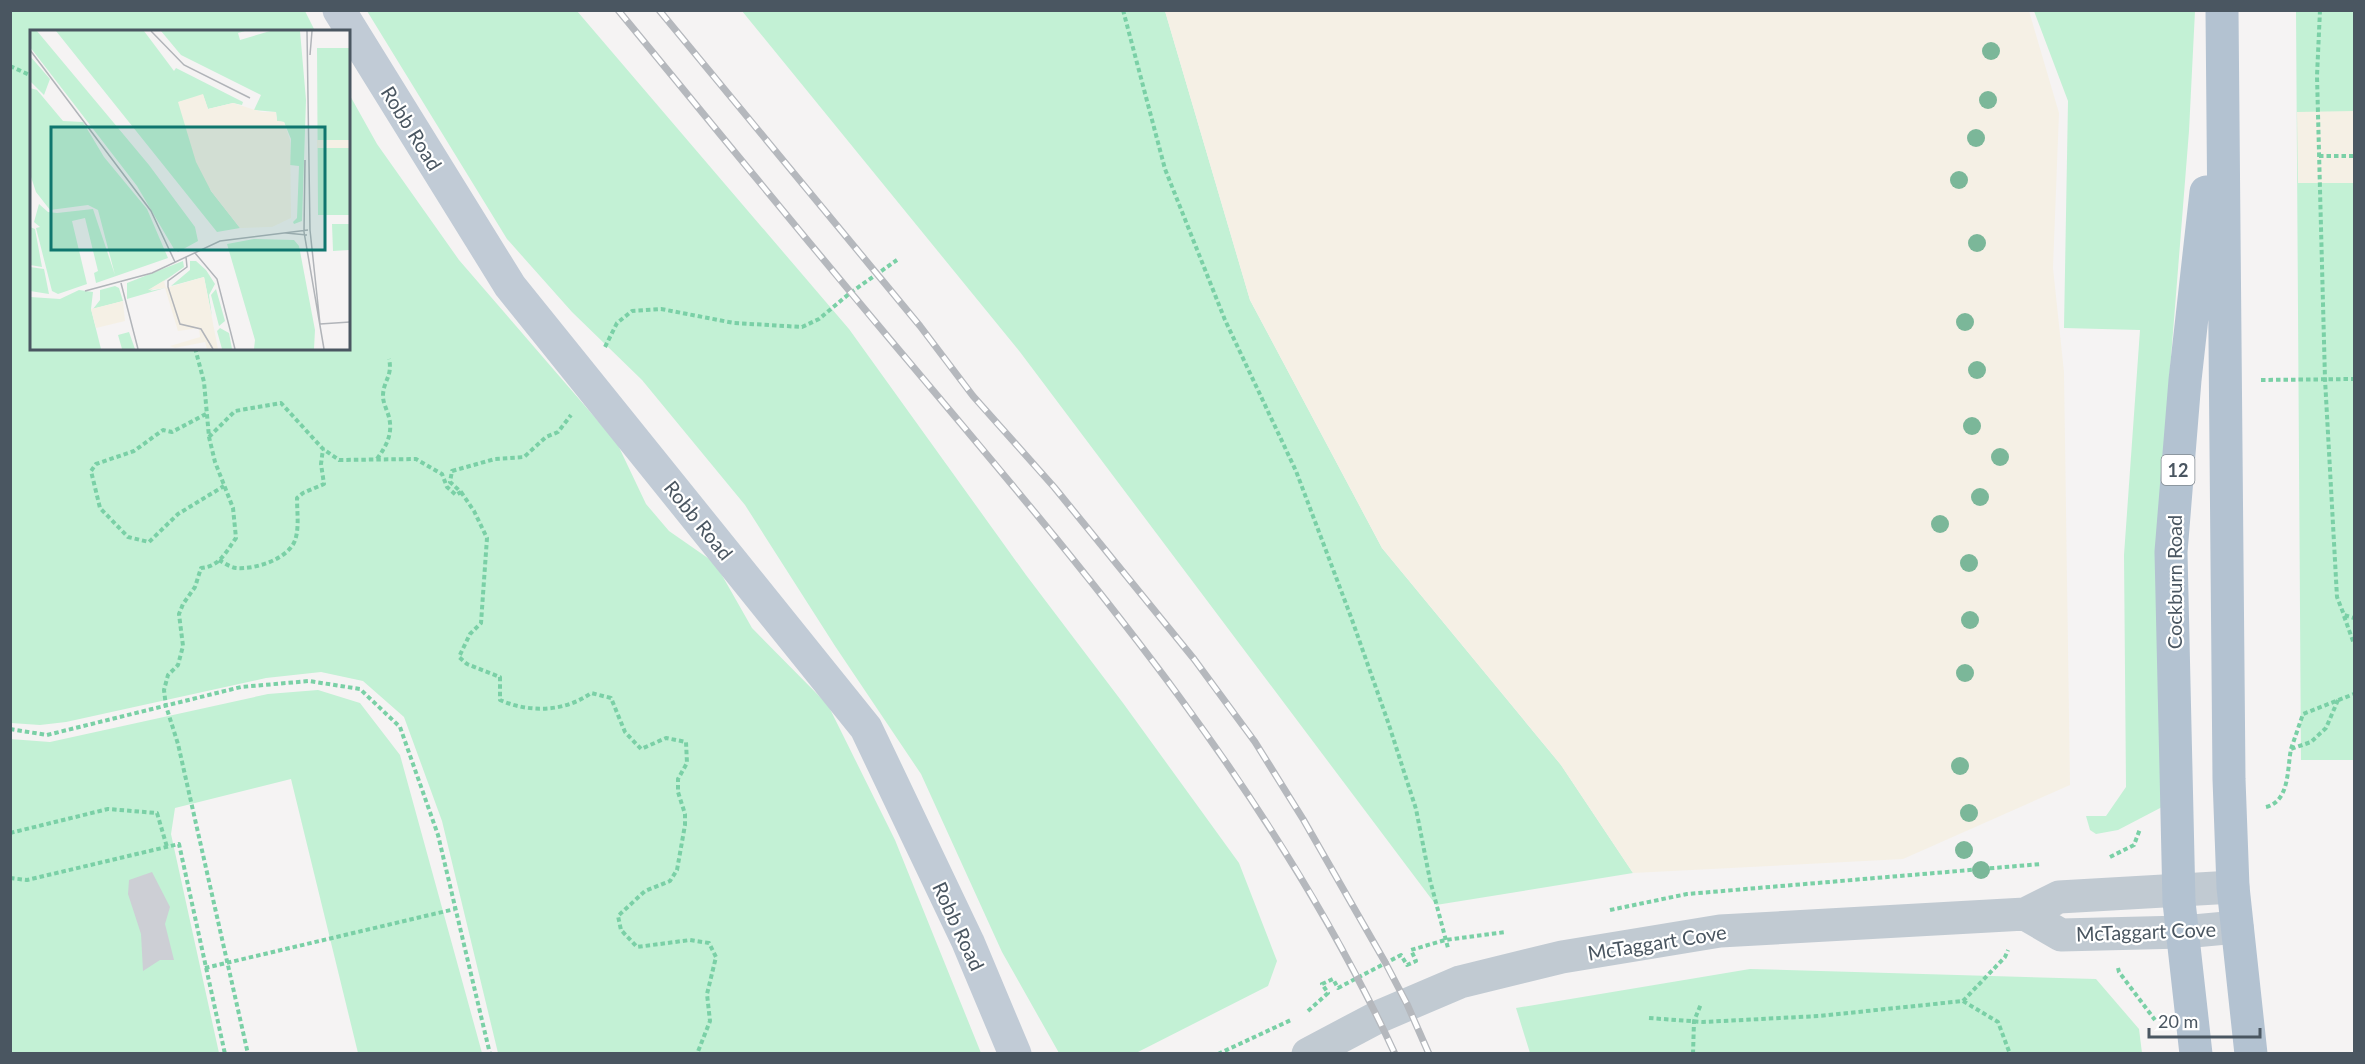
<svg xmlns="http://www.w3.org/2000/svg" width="2365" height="1064" font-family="Lato,sans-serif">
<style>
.green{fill:#c3f1d5}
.sand{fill:#f5f0e5}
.building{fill:#cdcfd5}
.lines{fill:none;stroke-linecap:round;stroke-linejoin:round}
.path{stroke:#7ad0a6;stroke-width:4;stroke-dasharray:4.5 3;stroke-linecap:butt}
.street{stroke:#c1cad2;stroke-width:33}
.secondary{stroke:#c1cbd6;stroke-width:33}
.primary{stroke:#b3c2d1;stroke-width:33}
.rail-casing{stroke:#b5b8bd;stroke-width:7}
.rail{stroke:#fff;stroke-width:4.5;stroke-dasharray:14;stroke-linecap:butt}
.tree{fill:#7bb799}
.labels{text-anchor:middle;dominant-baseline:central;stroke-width:4.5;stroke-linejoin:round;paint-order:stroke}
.shield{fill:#fff;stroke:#808990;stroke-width:1.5}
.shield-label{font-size:18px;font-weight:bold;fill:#4a5661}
.street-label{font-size:20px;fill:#4a5661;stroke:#fff}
.inset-road{fill:none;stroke:#b1b4b9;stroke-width:1.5}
.view{fill:#0f766e;fill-opacity:0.15;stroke:#0f766e;stroke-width:3}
.inset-edge{fill:none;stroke:#4a5661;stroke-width:3}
</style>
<rect width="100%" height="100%" fill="#f5f3f3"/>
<path class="green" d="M11 11H305L315 31 32 32V348H348V92L377 144 459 260 617 443 646 504 669 531 715 563 752 628 828 705 895 840 981 1053H498L442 821 404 717 363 681 321 672 266 678 66 722 40 725 11 723Z
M367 11H577L849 329 1026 575 1123 703 1239 863 1277 961 1268 986 1136 1053H1059L1002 952 921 774 835 646 745 505 642 380 572 312 507 239Z
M742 11H1165L1250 300 1382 548 1561 765 1633 873 1436 905 1020 352Z
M2034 11H2195L2189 131 2165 433 2164 806 2118 830 2096 834 2090 830 2086 816H2106L2126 787 2124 555 2140 330 2064 328 2068 101Z
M2296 11H2354V760H2301Z
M318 690 360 703 400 755 482 1053H358L291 779 175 808 171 834 219 1053H11L10 739 50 742 268 694Z
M1750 969 2096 979 2139 1029 2142 1053H1530L1516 1008Z"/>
<path class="sand" d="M1165 11H2029L2059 113 2053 268 2064 372 2070 785 1903 859 1633 873 1561 765 1382 548 1250 300Z
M2354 111V183H2298L2297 112Z"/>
<path class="building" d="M152 872 170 907 165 924 174 960H160L143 971 141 934 128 894 129 880Z"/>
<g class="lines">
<path class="path" d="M1123 10 1165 169 1225 320 1296 471 1351 617 1388 722 1416 809 1430 880 1448 948
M2320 10 2317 76 2325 379 2337 597 2344 615 2354 618
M10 66 32 76
M2319 156H2354
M605 347 617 323 632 311 661 309 734 323 802 327 819 319 850 293 897 260
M195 348 204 382 209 437 215 462 233 508 236 538C226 552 219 567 201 568L195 587 183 604 179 614 183 646 178 665 168 675 164 690 166 706 178 744 248 1054
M2261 380 2354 379
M206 414 172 432 163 430 134 451 96 464 91 471 100 508 128 537 149 542 178 514 224 486
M209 437 235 411 281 403 323 449 339 460 416 459 442 474 447 487 456 495 461 492 450 482 452 471 495 459 524 457 546 437 558 432 571 415
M377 459C387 445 394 432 388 414 386 408 383 402 383 396 383 381 393 376 389 359
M461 492 474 511 487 538 481 623 470 634 459 657 467 664 500 677V700C529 713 565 712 591 693L611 698 625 732 641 749 666 738 686 742 687 763 678 779V792L685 814V825L677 870 670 881 645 891 618 916 621 930 637 947 690 940 709 943 716 957 707 994 710 1021 697 1054
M219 560C224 563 230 567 236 568 255 570 292 558 296 537 299 525 297 511 297 498L303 493 324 484 321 464 323 449
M2344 616 2354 644
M10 729 47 735 241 687 309 681 360 689 400 727 438 835 490 1054
M2291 749 2303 714 2354 694
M2266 807C2290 801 2287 769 2291 749L2311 742 2326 728 2338 700
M10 833 108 809 157 813 167 847
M2110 857 2134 845 2140 829
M10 878 27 880 179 844 225 1054
M1610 910 1687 894 2041 864
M205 968 455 909
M2118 968 2119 972 2155 1020
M1963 1001 1998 1022 2010 1054
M1308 1011 1328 993 1322 984 1333 979 1338 988 1401 955 1407 965 1416 961 1411 950 1445 940 1506 932
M1649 1018 1703 1022 1819 1016 1963 1001 2005 957 2008 950
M1218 1054 1291 1020
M1693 1054 1694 1021 1701 1004"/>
<path class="street" d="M2025 914 2061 935 2183 932 2237 927
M1308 1054 1378 1017 1460 982 1562 957 1720 931 2025 914 2059 897 2233 887"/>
<path class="secondary" d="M339 10 510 286 866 728 968 942 1015 1054"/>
<path class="primary" d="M2222 10 2229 779 2233 887 2251 1054
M2196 1054 2179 902 2171 552 2185 380 2206 192"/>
<defs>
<path id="rail" d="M618 10C717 130 815 251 915 369 1096 584 1276 796 1395 1054
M659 10 920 326 973 396 1054 487 1194 659 1255 742 1303 819 1385 962 1407 1004 1429 1054"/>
</defs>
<use href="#rail" class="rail-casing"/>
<use href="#rail" class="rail"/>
</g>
<g class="tree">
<circle cx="1991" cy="51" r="9"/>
<circle cx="1988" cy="100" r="9"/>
<circle cx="1976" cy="138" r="9"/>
<circle cx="1959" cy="180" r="9"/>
<circle cx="1977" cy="243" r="9"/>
<circle cx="1965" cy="322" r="9"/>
<circle cx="1977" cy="370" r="9"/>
<circle cx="1972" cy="426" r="9"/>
<circle cx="2000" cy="457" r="9"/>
<circle cx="1980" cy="497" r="9"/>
<circle cx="1940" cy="524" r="9"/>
<circle cx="1969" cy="563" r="9"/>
<circle cx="1970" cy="620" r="9"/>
<circle cx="1965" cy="673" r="9"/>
<circle cx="1960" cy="766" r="9"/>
<circle cx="1969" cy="813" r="9"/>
<circle cx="1964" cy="850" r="9"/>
<circle cx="1981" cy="870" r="9"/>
</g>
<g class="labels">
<rect class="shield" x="2161.5" y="455" width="33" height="30" rx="4.5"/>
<g class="shield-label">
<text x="2178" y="470">12</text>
</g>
<g class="street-label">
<text transform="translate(412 128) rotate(58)">Robb Road</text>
<text transform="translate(699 520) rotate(51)">Robb Road</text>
<text transform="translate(2174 582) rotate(-90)">Cockburn Road</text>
<text transform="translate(959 926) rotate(65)">Robb Road</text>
<text transform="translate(2146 931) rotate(-2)">McTaggart Cove</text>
<text transform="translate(1657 942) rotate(-9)">McTaggart Cove</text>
</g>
</g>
<g transform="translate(30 30)">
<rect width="320" height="320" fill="#f5f3f3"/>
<path d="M0 1H7L119 135 165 197 168 211 148 222 144 219 107 156 0 17ZM26 1H114L144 41 146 38 213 72 212 75 203 73 178 79 173 65 149 72 181 161 210 198 187 202ZM131 1H215L208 3 210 10 240 1H270L276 70 272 191 264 194 263 192 267 188 269 136 260 135 261 109 254 92 247 91 246 82 224 80 231 65 151 25ZM287 18H319V185H288ZM0 26 20 49 14 65 0 51ZM0 58 7 60 33 91 53 92 74 127 117 179 138 228 66 253 64 243 68 241 55 188 42 191 57 254 28 264 22 261 6 198 10 197 4 192 9 174 18 182 27 183 63 179 85 245 68 180 58 175 20 180 6 162 0 144ZM302 194H319V220L303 221ZM0 197 5 199 12 237 0 235ZM224 209 264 210 269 216 285 300 284 319H224L225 310 197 214ZM153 231 154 237 120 261 135 258 97 269V253ZM160 231H166L176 240 185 254 179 265 182 287 174 247 141 256 160 240ZM0 237 14 239 19 264 0 261ZM85 256 89 258 93 271 63 279 70 270V260ZM186 259 195 291 189 296 181 265ZM49 260 63 262 61 279 71 319H0V267L30 269ZM190 298 199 303 202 319H192L187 301ZM99 302 105 319H92L88 305Z" fill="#c3f1d5"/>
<path d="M173 64 178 79 203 73 232 82H246L247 91 254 92 260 110 261 188 242 197 210 198 181 161 166 132 148 72ZM287 110H319V118H287ZM143 245 134 251 136 258 174 247 188 319H177L175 312 145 318 140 316 170 307 169 298 148 301 135 258 118 260ZM93 271 95 291 66 298 61 279Z" fill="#f5f0e5"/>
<path class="inset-road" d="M121 1 154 35 220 68M277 1 280 200 290 294M0 20 121 181 145 232M280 25 282 1M275 130 274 202 294 319M256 203 277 205M165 223 187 249 205 319M156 227 157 237 138 251V257L150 294 171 299 183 319M91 253 108 319M55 261 122 243 190 211 278 200M290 294 320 292"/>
<path class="view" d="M21 97H295V220H21Z"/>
<rect width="320" height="320" class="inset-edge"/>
</g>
<rect width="2365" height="1064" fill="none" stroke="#4a5661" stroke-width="24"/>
<path d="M2149 1028v9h111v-9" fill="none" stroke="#4a5661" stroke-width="3"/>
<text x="2158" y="1028" font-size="18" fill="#4a5661" stroke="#ffffff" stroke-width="4.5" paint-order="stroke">20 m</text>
</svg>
